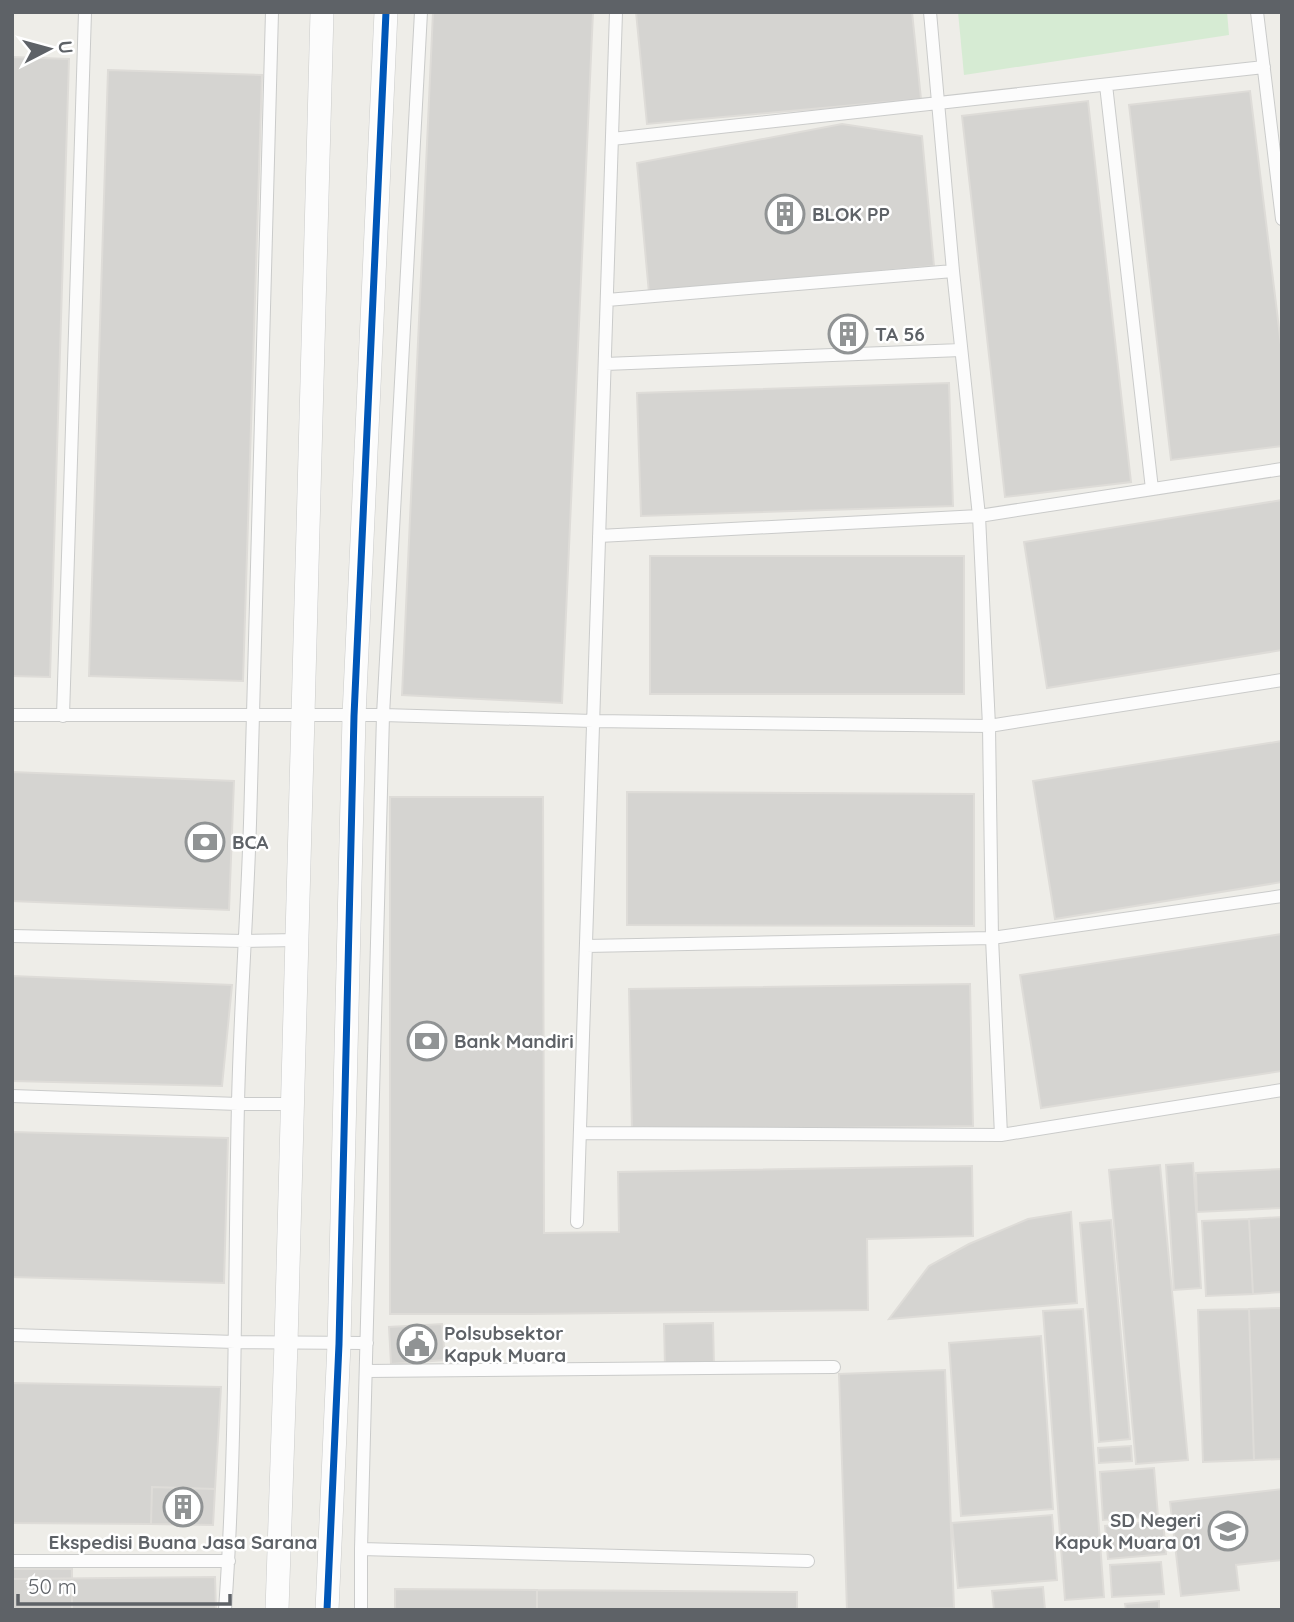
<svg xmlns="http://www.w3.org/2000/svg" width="1294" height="1622" font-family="Quicksand,sans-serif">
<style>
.green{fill:#d6ebd3}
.building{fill:#d5d4d1;stroke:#dedcd8;stroke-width:2}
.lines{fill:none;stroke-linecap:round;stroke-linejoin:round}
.service-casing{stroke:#cacbca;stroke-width:14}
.minor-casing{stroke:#cacbca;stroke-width:24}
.service{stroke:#fcfcfc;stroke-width:12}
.minor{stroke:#fcfcfc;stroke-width:23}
.cycleway-casing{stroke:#fff;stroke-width:11}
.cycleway{stroke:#0057b8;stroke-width:7}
.labels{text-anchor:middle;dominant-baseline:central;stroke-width:5;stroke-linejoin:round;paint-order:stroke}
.poi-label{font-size:19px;font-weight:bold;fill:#5e6267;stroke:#fff;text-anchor:start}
</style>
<rect width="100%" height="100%" fill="#eeede8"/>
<path class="green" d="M958 12H1227L1229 35 964 75Z"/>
<path class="building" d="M433 12H593L562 703 402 695Z
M636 12H912L921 99 647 124Z
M12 57 69 59 50 677 12 676Z
M108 70 262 75 243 681 89 676Z
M1250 91 1282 353V446L1171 460 1129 105Z
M1088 101 1131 482 1005 497 962 116Z
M842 124 922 136 934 266 649 293 637 163Z
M856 320 859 346 840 348 838 322Z
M949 383 953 506 641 516 637 393Z
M1282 500V650L1047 688 1024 542Z
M650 556H964V694H650Z
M1282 741V882L1055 919 1033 781Z
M12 772 234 781 229 910 12 901Z
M627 792 974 794V926L627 925Z
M390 797H543L544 1233 619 1232 618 1172 972 1166 973 1236 867 1239 868 1310 530 1314H390Z
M1282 934V1071L1041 1108 1020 975Z
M12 976 232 985 222 1086 12 1081Z
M970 984 973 1126 632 1131 629 989Z
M12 1132 228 1138 224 1283 12 1277Z
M1193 1163 1201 1288 1174 1290 1166 1165Z
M1160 1165 1188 1460 1136 1464 1109 1170Z
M1282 1169V1208L1197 1212 1196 1173Z
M1071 1212 1077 1303 889 1319 929 1266 969 1244 1028 1219Z
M1282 1217V1292L1253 1294 1249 1219Z
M1249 1219 1253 1294 1206 1296 1202 1221Z
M1111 1220 1130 1439 1099 1442 1080 1223Z
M1282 1308V1459L1254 1460 1249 1309Z
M1083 1309 1104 1597 1065 1600 1043 1311Z
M1249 1309 1254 1460 1203 1462 1198 1310Z
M713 1323 714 1366 665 1367 664 1324Z
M442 1324 445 1360 391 1364 389 1327Z
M1041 1336 1053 1509 961 1516 949 1343Z
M945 1370 954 1608 847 1610 839 1374Z
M12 1383 221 1387 215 1489 152 1487 151 1524 12 1523Z
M1131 1446 1132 1461 1099 1463 1098 1448Z
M1154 1468 1158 1516 1103 1520 1100 1472Z
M152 1487 215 1489 213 1525 151 1524Z
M1282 1489V1560L1236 1565 1239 1590 1181 1596 1170 1502Z
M1052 1515 1057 1580 958 1588 952 1523Z
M1163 1521 1166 1554 1108 1559 1105 1526Z
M1161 1562 1164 1594 1112 1597 1110 1565Z
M12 1569H72V1610H12Z
M215 1577 216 1610H12V1579Z
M1043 1587 1045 1610H994L992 1591Z
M395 1589 537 1590V1610H395Z
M537 1590 797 1592V1610H537Z
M1159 1601V1610H1126L1125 1604Z"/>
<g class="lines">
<defs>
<path id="service" d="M930 12 953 271 979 516 989 726 992 938 1001 1135
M1257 12 1282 219
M1106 85 1152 489
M612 139 1264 67
M607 300 953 271
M605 364 961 350
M599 536 979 516 1282 469
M12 715H383L593 721 989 726 1282 680
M63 716 85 12
M12 936 244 941 298 940
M586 946 992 938 1282 896
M12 1096 238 1104H292
M580 1133 1001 1135 1282 1090
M577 1222 616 12
M12 1335 235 1342 367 1343
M366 1371 834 1367
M361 1549 808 1561
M12 1561H229
M225 1610C237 1442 234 1272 238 1104 240 1010 247 917 250 823 258 553 265 283 272 12
M361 1610V1549L383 715 421 12"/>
<path id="minor" d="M277 1610 286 1343 322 12
M327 1610 339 1344 354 716 386 12"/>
</defs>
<use href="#service" class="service-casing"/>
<use href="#minor" class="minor-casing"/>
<use href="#service" class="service"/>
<use href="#minor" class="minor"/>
<defs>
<path id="cycleway" d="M327 1610 339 1344 354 716 386 12"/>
</defs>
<use href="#cycleway" class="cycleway-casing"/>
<use href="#cycleway" class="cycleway"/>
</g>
<defs>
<symbol id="building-ring" viewBox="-11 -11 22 22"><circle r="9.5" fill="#fff" stroke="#909394" stroke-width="1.5"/><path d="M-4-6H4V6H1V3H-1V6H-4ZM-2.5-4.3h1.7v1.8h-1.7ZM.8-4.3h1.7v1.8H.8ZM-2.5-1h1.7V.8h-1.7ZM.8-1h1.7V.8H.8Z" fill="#909394"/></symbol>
<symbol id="bank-ring" viewBox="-11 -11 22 22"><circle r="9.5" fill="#fff" stroke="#909394" stroke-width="1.5"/><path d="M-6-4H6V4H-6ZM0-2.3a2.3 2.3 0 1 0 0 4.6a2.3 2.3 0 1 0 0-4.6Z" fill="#909394"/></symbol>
<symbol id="civic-ring" viewBox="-11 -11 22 22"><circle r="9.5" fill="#fff" stroke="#909394" stroke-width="1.5"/><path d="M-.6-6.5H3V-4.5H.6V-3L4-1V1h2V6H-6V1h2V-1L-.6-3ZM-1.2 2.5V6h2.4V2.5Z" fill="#909394"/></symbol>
<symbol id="school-ring" viewBox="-11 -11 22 22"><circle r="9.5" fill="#fff" stroke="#909394" stroke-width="1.5"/><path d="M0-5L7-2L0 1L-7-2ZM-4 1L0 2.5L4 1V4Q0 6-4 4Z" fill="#909394"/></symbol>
</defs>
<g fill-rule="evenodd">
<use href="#building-ring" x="763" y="192" width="44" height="44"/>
<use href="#building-ring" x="826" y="312" width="44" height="44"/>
<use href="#bank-ring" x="183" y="820" width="44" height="44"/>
<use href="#bank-ring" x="405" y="1019" width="44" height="44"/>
<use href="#civic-ring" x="395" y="1322" width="44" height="44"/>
<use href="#building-ring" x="161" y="1485" width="44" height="44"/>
<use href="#school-ring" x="1206" y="1509" width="44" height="44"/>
</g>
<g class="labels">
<g class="poi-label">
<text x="812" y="214">BLOK PP</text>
<text x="875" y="334">TA 56</text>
<text x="232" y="842">BCA</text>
<text x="454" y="1041">Bank Mandiri</text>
<text x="444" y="1333">Polsubsektor<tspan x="444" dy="22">Kapuk Muara</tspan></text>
<text x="1201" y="1520" text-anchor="end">SD Negeri<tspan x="1201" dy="22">Kapuk Muara 01</tspan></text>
<text x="183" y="1542" text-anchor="middle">Ekspedisi Buana Jasa Sarana</text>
</g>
</g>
<rect width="1294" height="1622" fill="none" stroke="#5e6267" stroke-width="28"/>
<g transform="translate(49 49) rotate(84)" stroke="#ffffff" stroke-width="5" paint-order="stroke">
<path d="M0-5L12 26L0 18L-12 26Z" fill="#5e6267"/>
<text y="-10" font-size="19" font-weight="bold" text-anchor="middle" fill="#5e6267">U</text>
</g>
<path d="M18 1594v10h212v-10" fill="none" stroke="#5e6267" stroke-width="3.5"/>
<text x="28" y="1594" font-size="21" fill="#5e6267" stroke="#ffffff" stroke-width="5" paint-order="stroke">50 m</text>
</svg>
